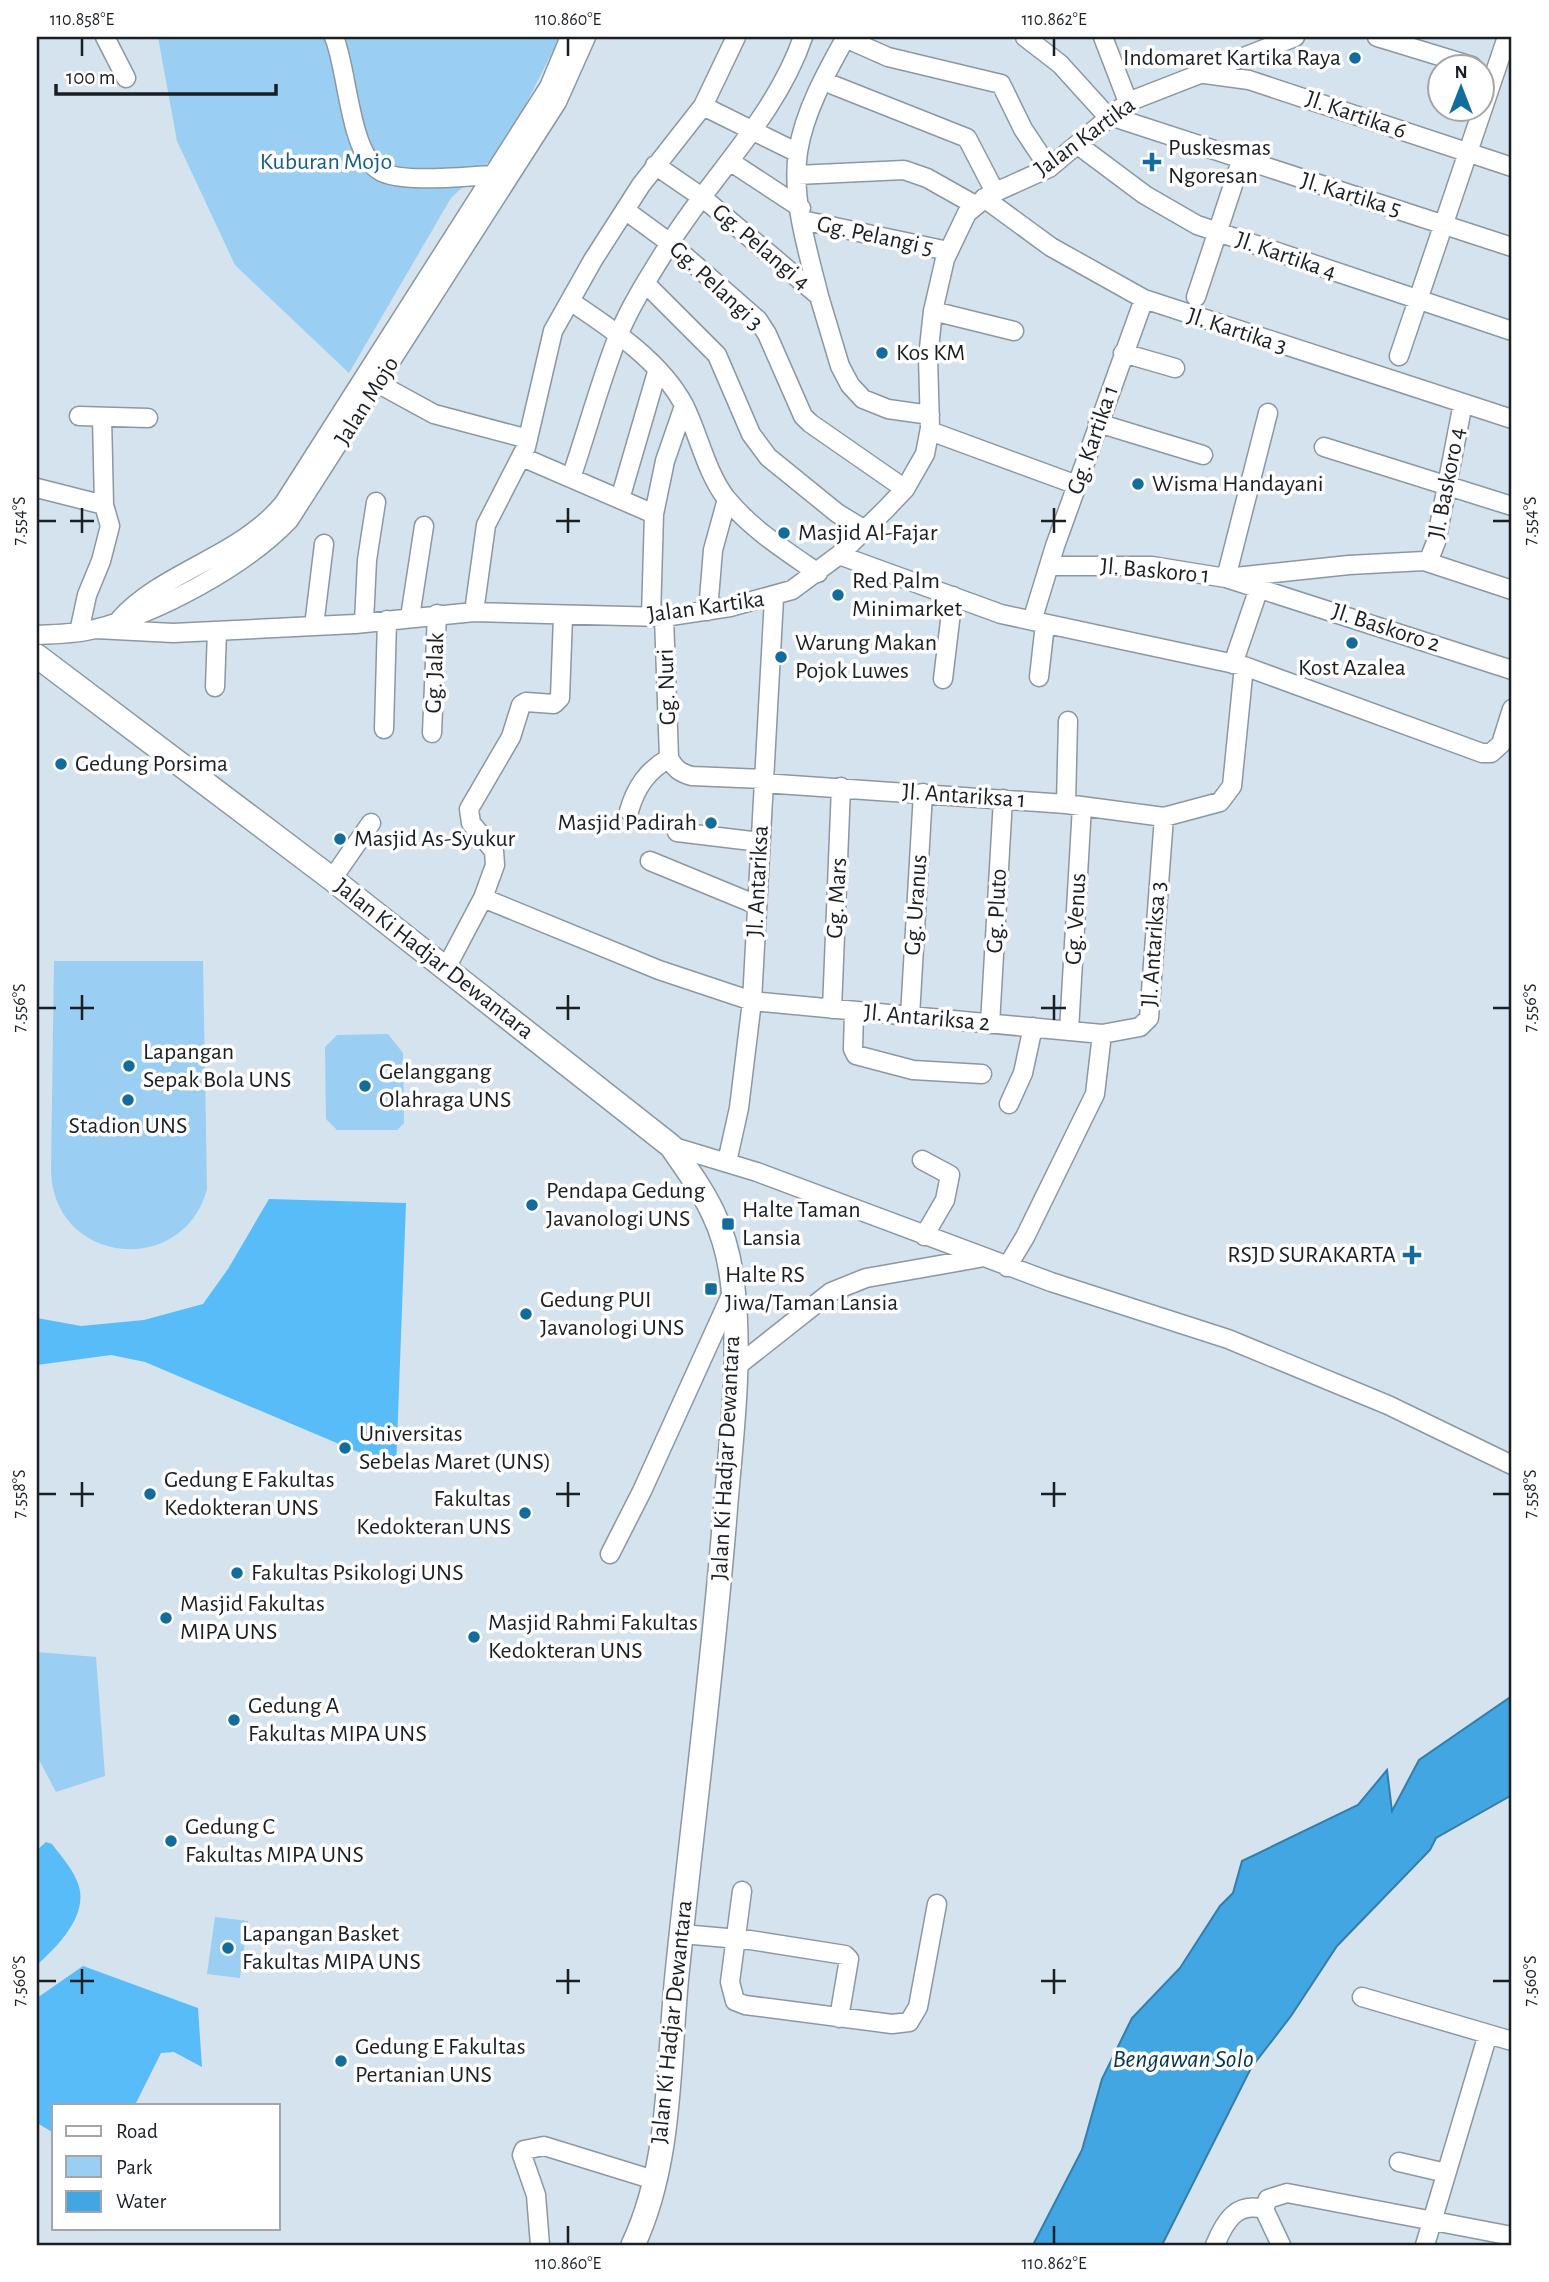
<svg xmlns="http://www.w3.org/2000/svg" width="1549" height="2282" font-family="'Alegreya Sans',sans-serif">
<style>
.green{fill:#9acef2}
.forest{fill:#58bcf9}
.water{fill:#41a6e2;stroke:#357ea9;stroke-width:2}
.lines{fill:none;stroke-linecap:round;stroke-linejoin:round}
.minor-casing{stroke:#8a98a2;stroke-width:21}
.major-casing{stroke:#8a98a2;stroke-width:26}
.minor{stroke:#fff;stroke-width:18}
.major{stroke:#fff;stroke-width:23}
.ticks{fill:none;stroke:#1a1f23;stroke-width:2.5}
.poi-dot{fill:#126d9c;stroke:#fff;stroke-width:2.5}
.labels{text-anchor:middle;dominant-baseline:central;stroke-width:7;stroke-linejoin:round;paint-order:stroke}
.poi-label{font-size:24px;fill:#1a1f23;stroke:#fff;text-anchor:start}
.street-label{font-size:24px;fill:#1a1f23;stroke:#fff}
.park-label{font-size:24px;fill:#135e86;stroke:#fff}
.water-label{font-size:26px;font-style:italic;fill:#08354d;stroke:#fff}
.neatline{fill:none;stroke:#1a1f23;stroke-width:2.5}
.ticks-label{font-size:18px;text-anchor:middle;fill:#1a1f23}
</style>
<rect width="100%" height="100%" fill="#d4e3ed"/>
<path class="green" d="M158 37H560L511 133 497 154 451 198 349 373 235 265 177 141Z
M54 961H203L207 1189C184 1277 55 1266 51 1172Z
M388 1034 403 1053 404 1123 397 1130H337L326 1119 325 1047 337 1035Z
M37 1652 96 1657 105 1776 56 1792 37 1756Z
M215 1917 248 1921 240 1978 207 1974Z"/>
<path class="forest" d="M269 1199 406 1203 396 1468 145 1362 111 1355 37 1365V1318L81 1326 144 1320 203 1304 228 1269Z
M46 1842 52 1844C60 1855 72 1868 77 1881 91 1913 59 1945 37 1965V1850Z
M83 1966 198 2008 202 2067 174 2052 161 2053 135 2105H54V2133L37 2123V1998Z"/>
<path class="water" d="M1512 1696V1795L1436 1838 1430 1850 1337 1946 1291 2016 1251 2068 1162 2245H1033L1082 2150 1102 2079 1132 2018 1180 1968 1220 1906 1233 1893 1242 1861 1358 1805 1387 1770 1392 1811 1419 1760Z"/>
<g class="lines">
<defs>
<path id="minor" d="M105 37 126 78
M334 37C348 70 349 153 380 171 402 184 466 176 492 175
M1025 37 1060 64 1109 118
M1103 37 1128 102
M1377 37 1472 66
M845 38 888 57 1001 84 1023 129 1049 168
M1205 74 1249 80 1512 167
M823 81 967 138 995 192
M703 106 798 153
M1110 116 1512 247
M1078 145 1145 195 1197 225 1512 331
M731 162 801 208
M655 165 703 198 819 296 840 366 850 385 863 399 888 409 930 415
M797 175 904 170 927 178 975 205
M984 198 1051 247 1144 299 1512 419
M625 210 670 243 758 320 767 334 803 416 810 423 905 489
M802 220 948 251
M646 284 717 355 751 434 768 457 837 513 865 530
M819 296C808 251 791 199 798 152 804 112 827 71 846 37
M1196 297 1241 161
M570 301C610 328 660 360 684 405 699 435 706 472 726 498 751 529 786 551 818 573
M933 311 1014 331
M1123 353 1175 368
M1399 356 1507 37
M379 384 434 414 528 439
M1268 413 1226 578 1349 565 1424 561 1512 590
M79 416 148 418
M1098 423 1203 455
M930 431 1077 485
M1324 447 1512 506
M522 457 654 514
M571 478C587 431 600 382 618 336 631 304 652 272 670 243 713 174 776 116 803 37
M37 488 104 505
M620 499 657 372
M839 555 1001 614 1244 666 1482 753H1491L1501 744 1512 709
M1428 562 1436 542 1463 403
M1049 566H1152L1226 578 1512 670
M708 611 713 550 727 499
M474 612 486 525 526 447 553 331 593 260 641 185 703 106 736 37
M410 617 424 526
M651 617 654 514 665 461 684 406
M664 617 669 758C675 769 680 773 692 776L763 779
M120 619C165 570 240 557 284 503L549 87 570 37
M1032 621 1055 546 1144 299
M364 622 367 560 376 502
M314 626 324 544
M96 629 173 633 355 624 474 612 664 617 730 607 792 590 839 555 886 509 905 489 925 454 930 428 928 357 933 311 945 259 967 213 989 195 1049 168 1128 102 1295 37
M79 632 87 595 101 561 110 526 104 505 102 417
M37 635C56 634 77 634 95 629 158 613 244 567 289 520L557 102 586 37
M1233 664 1259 588
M1039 677 1045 624
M943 679 953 596
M215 687 217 631
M384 729 387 620
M432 733 437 614
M763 783 1066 804 1164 817 1220 802 1232 786 1244 666
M1066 804 1068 721
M629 811C636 787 647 771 669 758
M677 832 760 842
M650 861 757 905
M332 879 371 823
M483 898 659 970 752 1001 1102 1034 1140 1027 1149 1018 1164 817
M445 970 483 898 495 865 494 851 471 823 469 809 511 737 521 705 526 702 554 704 560 698 563 616
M832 1009 841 787
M854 1011 853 1049 856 1055 913 1070 982 1074
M910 1016 923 793
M990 1024 1003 799
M1069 1031 1082 806
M1009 1104 1023 1073 1033 1027
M671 1146 757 1172 1051 1282 1228 1339 1388 1405 1512 1465
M922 1160 950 1175 945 1200 924 1236
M727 1162 739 1108 752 1001 774 598
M1007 1267 1025 1237 1095 1094 1102 1034
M736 1367 831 1292 866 1278 979 1258
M610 1554 642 1491 732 1293
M742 1891 730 1982 735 2001 745 2005 892 2024 909 2022 918 2007 937 1904
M682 1934 750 1940 845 1955 849 1959 839 2018
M1362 1997 1512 2041
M1399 2162 1446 2173
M540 2245 536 2195 522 2155 524 2150 544 2146 654 2180
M1215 2245C1225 2221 1236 2202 1264 2209
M1281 2245 1264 2209 1268 2199 1287 2193 1512 2236
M1425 2245 1488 2034"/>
<path id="major" d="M37 656 332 879 671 1146C706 1196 727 1226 733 1288 741 1359 732 1432 726 1502 714 1660 693 1817 677 1974 668 2063 672 2162 633 2245"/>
</defs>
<use href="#minor" class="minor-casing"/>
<use href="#major" class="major-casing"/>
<use href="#minor" class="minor"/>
<use href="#major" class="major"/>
</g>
<path class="ticks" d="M82 38V56M568 38V56M1054 38V56M82 508V533M568 508V533M1054 508V533M38 521H56M70 521H94M556 521H580M1041 521H1066M1493 521H1510M82 995V1020M568 995V1020M1054 995V1020M38 1008H56M70 1008H94M556 1008H580M1041 1008H1066M1493 1008H1510M82 1482V1507M568 1482V1507M1054 1482V1507M38 1494H56M70 1494H94M556 1494H580M1041 1494H1066M1493 1494H1510M82 1969V1994M568 1969V1994M1054 1969V1994M38 1981H56M70 1981H94M556 1981H580M1041 1981H1066M1493 1981H1510M568 2226V2244M1054 2226V2244"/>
<g class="poi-dot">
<circle cx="1355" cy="58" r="7"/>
<path d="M1148.5 151.5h7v7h7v7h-7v7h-7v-7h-7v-7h7z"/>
<circle cx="882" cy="353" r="7"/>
<circle cx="1138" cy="484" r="7"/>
<circle cx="784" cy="533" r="7"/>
<circle cx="838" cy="595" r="7"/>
<circle cx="1352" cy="643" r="7"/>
<circle cx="781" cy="657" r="7"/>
<circle cx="61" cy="764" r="7"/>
<circle cx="711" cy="823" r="7"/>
<circle cx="340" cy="839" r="7"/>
<circle cx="129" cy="1066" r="7"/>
<circle cx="365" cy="1086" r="7"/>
<circle cx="128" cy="1100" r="7"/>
<circle cx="532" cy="1205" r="7"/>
<rect x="721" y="1217" width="14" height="14" rx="3.5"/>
<path d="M1408.5 1244.5h7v7h7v7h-7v7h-7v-7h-7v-7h7z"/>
<rect x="704" y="1282" width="14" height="14" rx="3.5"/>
<circle cx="526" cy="1314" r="7"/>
<circle cx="345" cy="1448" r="7"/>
<circle cx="150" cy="1494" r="7"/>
<circle cx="525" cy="1513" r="7"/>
<circle cx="237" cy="1573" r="7"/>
<circle cx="166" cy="1618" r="7"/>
<circle cx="474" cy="1637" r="7"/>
<circle cx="234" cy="1720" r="7"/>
<circle cx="171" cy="1841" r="7"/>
<circle cx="228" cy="1948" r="7"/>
<circle cx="341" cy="2061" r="7"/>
</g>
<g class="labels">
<g class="poi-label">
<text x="1341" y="58" text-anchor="end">Indomaret Kartika Raya</text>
<text x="1168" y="148">Puskesmas<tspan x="1168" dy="28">Ngoresan</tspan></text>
<text x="896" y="353">Kos KM</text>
<text x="1152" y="484">Wisma Handayani</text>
<text x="798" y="533">Masjid Al-Fajar</text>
<text x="852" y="581">Red Palm<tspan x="852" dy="28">Minimarket</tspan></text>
<text x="795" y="643">Warung Makan<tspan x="795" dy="28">Pojok Luwes</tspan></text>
<text x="1352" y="668" text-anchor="middle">Kost Azalea</text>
<text x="75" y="764">Gedung Porsima</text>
<text x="697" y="823" text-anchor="end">Masjid Padirah</text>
<text x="354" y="839">Masjid As-Syukur</text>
<text x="143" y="1052">Lapangan<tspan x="143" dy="28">Sepak Bola UNS</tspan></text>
<text x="379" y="1072">Gelanggang<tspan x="379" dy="28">Olahraga UNS</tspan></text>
<text x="128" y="1126" text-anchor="middle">Stadion UNS</text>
<text x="546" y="1191">Pendapa Gedung<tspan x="546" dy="28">Javanologi UNS</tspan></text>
<text x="742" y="1210">Halte Taman<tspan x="742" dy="28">Lansia</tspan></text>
<text x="1396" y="1255" text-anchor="end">RSJD SURAKARTA</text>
<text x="725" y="1275">Halte RS<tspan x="725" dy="28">Jiwa/Taman Lansia</tspan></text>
<text x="540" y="1300">Gedung PUI<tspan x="540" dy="28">Javanologi UNS</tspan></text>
<text x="359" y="1434">Universitas<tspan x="359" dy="28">Sebelas Maret (UNS)</tspan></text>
<text x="164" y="1480">Gedung E Fakultas<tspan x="164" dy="28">Kedokteran UNS</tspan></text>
<text x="511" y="1499" text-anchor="end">Fakultas<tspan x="511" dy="28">Kedokteran UNS</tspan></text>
<text x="251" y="1573">Fakultas Psikologi UNS</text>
<text x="180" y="1604">Masjid Fakultas<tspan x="180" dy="28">MIPA UNS</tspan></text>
<text x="488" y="1623">Masjid Rahmi Fakultas<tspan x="488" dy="28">Kedokteran UNS</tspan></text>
<text x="248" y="1706">Gedung A<tspan x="248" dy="28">Fakultas MIPA UNS</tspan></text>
<text x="185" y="1827">Gedung C<tspan x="185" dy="28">Fakultas MIPA UNS</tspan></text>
<text x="242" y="1934">Lapangan Basket<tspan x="242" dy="28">Fakultas MIPA UNS</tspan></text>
<text x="355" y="2047">Gedung E Fakultas<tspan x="355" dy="28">Pertanian UNS</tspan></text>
</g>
<g class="street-label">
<text transform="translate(1356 115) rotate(19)">Jl. Kartika 6</text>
<text transform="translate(1085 137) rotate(-36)">Jalan Kartika</text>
<text transform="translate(1351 195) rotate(17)">Jl. Kartika 5</text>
<text transform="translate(875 236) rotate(12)">Gg. Pelangi 5</text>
<text transform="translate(761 247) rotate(40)">Gg. Pelangi 4</text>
<text transform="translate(1286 256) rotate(19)">Jl. Kartika 4</text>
<text transform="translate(716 286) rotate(43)">Gg. Pelangi 3</text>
<text transform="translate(1237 331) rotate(18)">Jl. Kartika 3</text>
<text transform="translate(367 401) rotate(-58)">Jalan Mojo</text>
<text transform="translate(1093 440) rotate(-71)">Gg. Kartika 1</text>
<text transform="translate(1447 483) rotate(-79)">Jl. Baskoro 4</text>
<text transform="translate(1155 571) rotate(5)">Jl. Baskoro 1</text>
<text transform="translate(706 607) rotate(-8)">Jalan Kartika</text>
<text transform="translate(1386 628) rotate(18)">Jl. Baskoro 2</text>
<text transform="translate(435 673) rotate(-88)">Gg. Jalak</text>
<text transform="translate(667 687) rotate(-92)">Gg. Nuri</text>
<text transform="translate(964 796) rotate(4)">Jl. Antariksa 1</text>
<text transform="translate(758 881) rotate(-87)">Jl. Antariksa</text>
<text transform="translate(837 898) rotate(-87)">Gg. Mars</text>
<text transform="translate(916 905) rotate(-86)">Gg. Uranus</text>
<text transform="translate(997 911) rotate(-87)">Gg. Pluto</text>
<text transform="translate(1076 919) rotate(-87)">Gg. Venus</text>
<text transform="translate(1154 944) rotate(-86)">Jl. Antariksa 3</text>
<text transform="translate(434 959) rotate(38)">Jalan Ki Hadjar Dewantara</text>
<text transform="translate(927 1018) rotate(5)">Jl. Antariksa 2</text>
<text transform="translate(726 1458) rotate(-87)">Jalan Ki Hadjar Dewantara</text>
<text transform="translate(672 2022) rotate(-84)">Jalan Ki Hadjar Dewantara</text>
</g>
<g class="park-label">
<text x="326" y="162">Kuburan Mojo</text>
</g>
<g class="water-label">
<text x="1183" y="2059">Bengawan Solo</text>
</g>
</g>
<rect width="1549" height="2282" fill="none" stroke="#ffffff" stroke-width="77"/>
<rect x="52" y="2104" width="228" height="126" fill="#ffffff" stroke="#a3a5a7" stroke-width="2"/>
<rect x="66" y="2126" width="35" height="10" fill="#ffffff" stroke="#a3a5a7" stroke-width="2"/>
<text x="116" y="2138" font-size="21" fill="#1a1f23">Road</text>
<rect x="66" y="2156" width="35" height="21" fill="#9acef2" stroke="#a3a5a7" stroke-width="2"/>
<text x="116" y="2174" font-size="21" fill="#1a1f23">Park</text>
<rect x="66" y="2191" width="35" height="21" fill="#41a6e2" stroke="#a3a5a7" stroke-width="2"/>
<text x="116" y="2208" font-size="21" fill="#1a1f23">Water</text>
<g transform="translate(1461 88)"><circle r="33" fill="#ffffff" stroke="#a3a5a7" stroke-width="2"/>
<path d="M0-5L12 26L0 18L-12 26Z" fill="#126d9c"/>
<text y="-10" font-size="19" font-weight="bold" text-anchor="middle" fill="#1a1f23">N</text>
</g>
<path d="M56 84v10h220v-10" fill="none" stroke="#1a1f23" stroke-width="3.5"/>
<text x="66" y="84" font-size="21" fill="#1a1f23" stroke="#ffffff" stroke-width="5" paint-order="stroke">100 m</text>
<rect x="38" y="38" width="1472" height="2206" class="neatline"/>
<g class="ticks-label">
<text x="82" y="25">110.858°E</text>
<text x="568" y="25">110.860°E</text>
<text x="1054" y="25">110.862°E</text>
<text transform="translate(19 521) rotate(-90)" y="6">7.554°S</text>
<text transform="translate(1530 521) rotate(-90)" y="6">7.554°S</text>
<text transform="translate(19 1008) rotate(-90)" y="6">7.556°S</text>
<text transform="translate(1530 1008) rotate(-90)" y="6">7.556°S</text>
<text transform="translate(19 1494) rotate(-90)" y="6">7.558°S</text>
<text transform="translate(1530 1494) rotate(-90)" y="6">7.558°S</text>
<text transform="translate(19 1981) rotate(-90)" y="6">7.560°S</text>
<text transform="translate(1530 1981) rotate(-90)" y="6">7.560°S</text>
<text x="568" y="2269">110.860°E</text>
<text x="1054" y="2269">110.862°E</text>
</g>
</svg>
